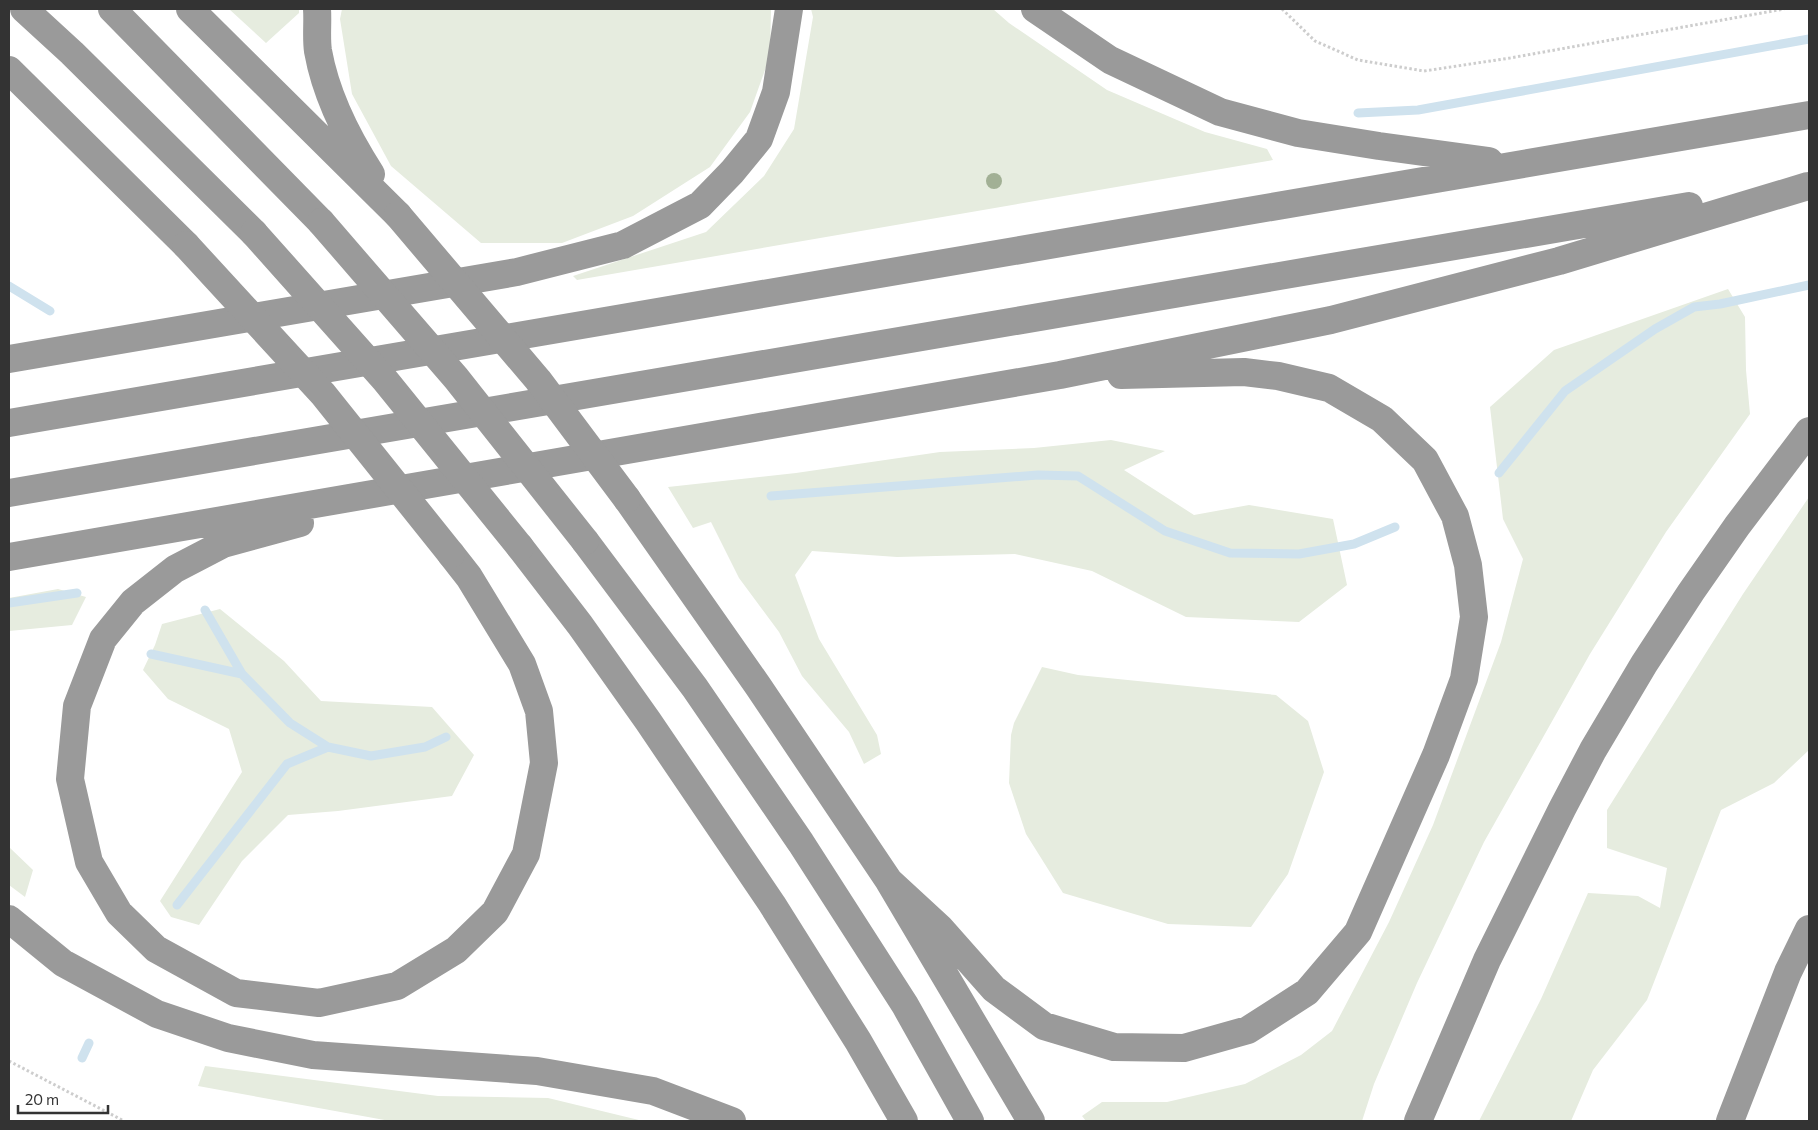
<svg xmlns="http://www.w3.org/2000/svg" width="1818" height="1130" font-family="Commissioner,sans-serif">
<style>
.green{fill:#e6ecdf}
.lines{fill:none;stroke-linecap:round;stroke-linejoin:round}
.stream{stroke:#cfe2ee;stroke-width:9}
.path{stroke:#cdcdcd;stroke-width:3;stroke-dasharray:2.5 2.5;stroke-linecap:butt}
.highway{stroke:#9a9a9a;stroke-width:28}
.highway-bridge{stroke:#9a9a9a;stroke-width:28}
.tree{fill:#a2b095}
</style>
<rect width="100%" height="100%" fill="#fff"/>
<path class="green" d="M229 9H299V13L266 43Z
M342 9H771L770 56 750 112 710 167 633 216 562 243H481L391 166 352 94 340 19Z
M811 9H993L1009 23 1107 90 1205 132 1267 149 1273 160 577 280 573 276 706 232 764 176 794 129 813 17Z
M1728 289 1745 317 1746 370 1750 414 1666 532 1590 654 1484 842 1417 983 1374 1084 1362 1121H1086L1082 1116 1102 1102H1167L1245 1084 1301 1055 1332 1031 1389 922 1433 825 1501 642 1523 559 1503 519 1490 407 1554 350Z
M1111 440 1165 451 1124 470 1194 515 1249 505 1333 519 1347 585 1299 622 1186 617 1092 571 1015 554 897 557 812 551 795 575 819 639 877 735 881 754 864 764 849 732 802 676 779 632 739 578 711 522 693 528 668 487 796 473 940 452 1034 448Z
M1809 497V750L1774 783 1721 810 1647 1000 1593 1070 1571 1121H1479L1541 999 1588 893 1638 896 1660 908 1667 868 1607 848V810L1743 594Z
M58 589 86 597 72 625 9 631V598Z
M220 609 284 661 321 701 432 707 474 755 452 796 338 811 288 815 242 861 199 925 171 917 160 901 242 772 229 729 168 699 143 670 155 645 162 624Z
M1042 667 1078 675 1276 695 1308 721 1324 772 1288 874 1251 927 1168 924 1063 893 1026 834 1009 783 1011 735 1014 723Z
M9 847 33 870 25 897 9 885Z
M205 1066 438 1096 548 1098 643 1121H390L198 1086Z"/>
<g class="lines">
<path class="stream" d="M1358 113 1418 110 1809 39
M9 286 50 311
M1499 473 1565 391 1655 329 1694 307 1720 304 1809 285
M771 496 1038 475 1078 476 1165 531 1230 553 1299 554 1354 544 1395 527
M9 603 77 593
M205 610 242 674 290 723 328 747 371 756 425 747 446 737
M151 654 242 674
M177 905 287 764 328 747
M82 1058 89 1043"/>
<path class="path" d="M1282 9 1315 41 1358 60 1424 71 1510 58 1784 9
M9 1061 124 1121"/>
<path class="highway" d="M24 9 72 53 254 233
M112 9 321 222
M190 9 398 215
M317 9C318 22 316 38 318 51 326 96 347 137 371 174
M1035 9 1110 60 1220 112 1298 133 1379 146 1489 161
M9 70 186 245
M9 359 517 272 623 245 700 205 732 172 759 139 776 92 789 9
M9 423 1809 115
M9 493 1689 206
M627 499 758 686 889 881 1031 1121
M300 523 223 544 175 569 133 602 103 639 77 706 70 779 89 862 119 913 156 949 236 993 319 1003 397 986 456 950 495 912 526 854 544 763 539 711 522 664 469 577 451 554
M585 541 695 688 801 843 905 1005 970 1121
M520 547 580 625 648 721 772 904 858 1041 904 1121
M9 557 1060 375 1331 320 1559 261 1808 186
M889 881 940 928 994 989 1044 1026 1114 1047 1184 1048 1248 1030 1307 992 1358 932 1436 755 1464 679 1474 617 1468 565 1455 516 1425 460 1382 419 1329 388 1278 376 1244 372 1121 375
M9 919 63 963 157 1014 228 1038 313 1055 537 1071 653 1091 732 1121
M1418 1121 1487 960 1562 809 1593 750 1644 664 1691 592 1737 526 1809 431
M1730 1121 1788 972 1809 929"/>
<path class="highway-bridge" d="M398 215 538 380 627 499
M321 222 456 378 585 541
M254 233 385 380 520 547
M186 245 323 394 451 554"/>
</g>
<circle class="tree" cx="994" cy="181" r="8"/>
<rect width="1818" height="1130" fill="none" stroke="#333333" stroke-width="20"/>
<path d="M18 1105v8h90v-8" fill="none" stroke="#333333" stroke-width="2.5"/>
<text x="25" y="1105" font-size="15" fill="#333333" stroke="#ffffff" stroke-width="4" paint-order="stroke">20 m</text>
</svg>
